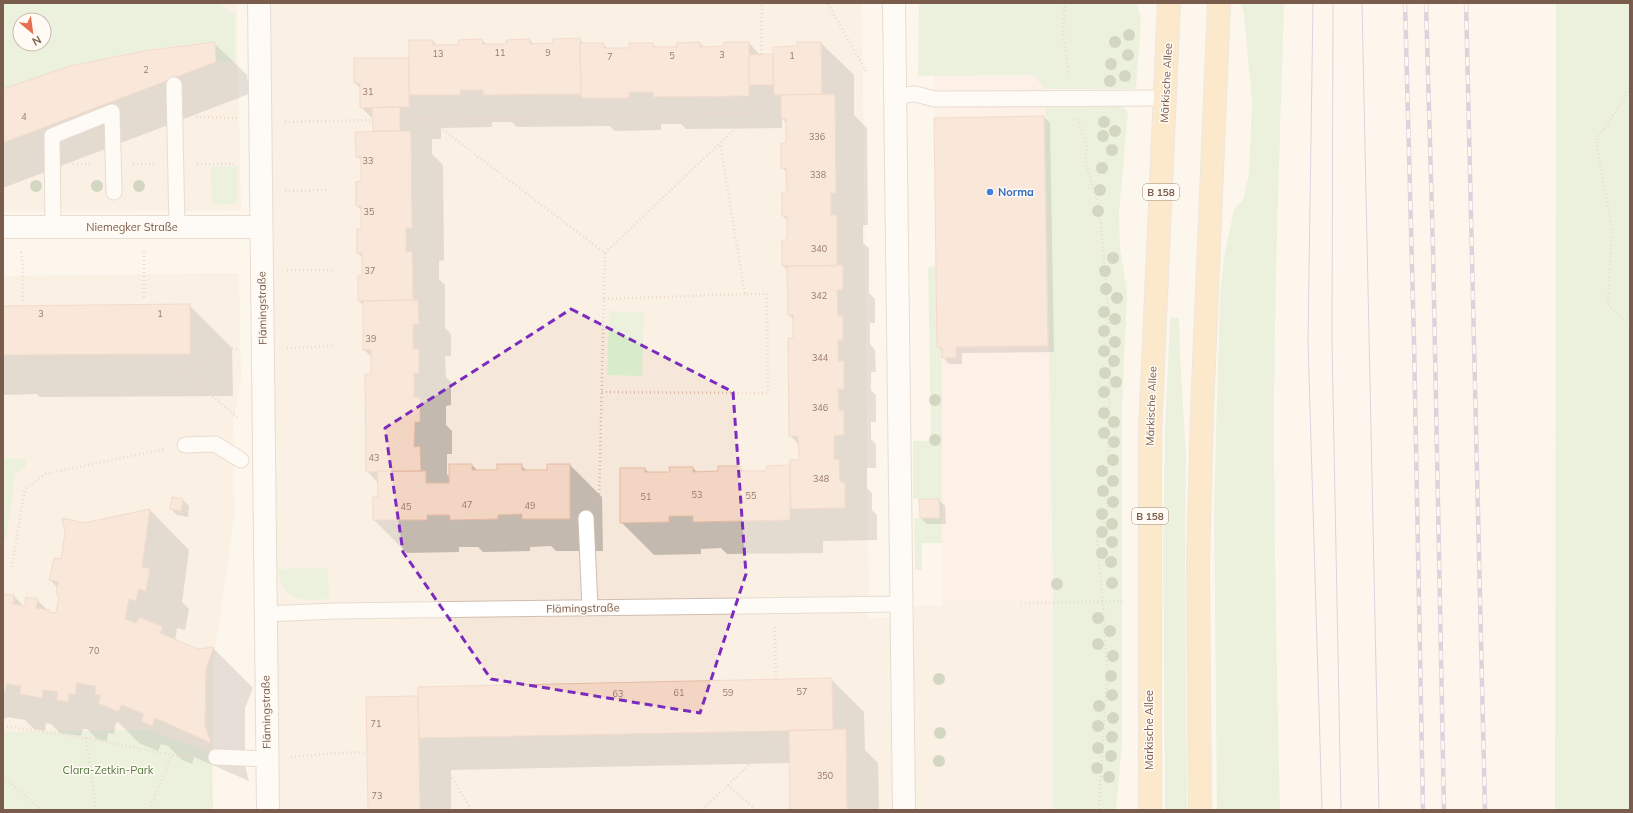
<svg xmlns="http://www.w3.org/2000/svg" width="1633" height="813" font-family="Mulish,sans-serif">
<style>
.residential{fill:#f5e8da;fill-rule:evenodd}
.commercial{fill:#fde8e0}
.green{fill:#d8ecc9;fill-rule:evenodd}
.shadow{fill:#0003}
.building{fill:#f3d5c3;stroke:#e6bba3}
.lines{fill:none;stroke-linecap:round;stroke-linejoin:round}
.service-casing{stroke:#d1beb0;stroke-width:17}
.minor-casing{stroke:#d1beb0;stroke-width:24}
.primary-casing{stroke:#dad1cd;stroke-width:24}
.path{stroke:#d9b8a5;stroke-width:2.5;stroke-dasharray:1 3;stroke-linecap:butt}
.service{stroke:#fff;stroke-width:15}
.minor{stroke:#fff;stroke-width:22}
.primary{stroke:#fbd9a5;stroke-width:22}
.tram{stroke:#b9a8c9;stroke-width:1}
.rail-casing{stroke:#b9a8c9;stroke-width:4.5}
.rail{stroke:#fffaf3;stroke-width:3;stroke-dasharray:9;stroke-linecap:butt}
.tree{fill:#a0b28e}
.marked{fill:none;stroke:#7b2cbf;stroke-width:3;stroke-dasharray:8 5;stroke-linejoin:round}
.shop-dot{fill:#3f7fe0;stroke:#fffaf3;stroke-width:1.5}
.labels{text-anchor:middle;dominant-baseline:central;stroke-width:3;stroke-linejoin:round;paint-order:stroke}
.number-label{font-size:9px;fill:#987a6a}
.shield{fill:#fffaf3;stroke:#a28b7f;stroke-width:1}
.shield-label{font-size:10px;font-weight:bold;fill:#7a5c4d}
.street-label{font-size:11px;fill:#7a5c4d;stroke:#fffaf3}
.shop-label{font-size:11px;font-weight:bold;fill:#366cbe;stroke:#fffaf3;text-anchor:start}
.park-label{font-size:11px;fill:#537a41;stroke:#fffaf3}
</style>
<rect width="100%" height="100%" fill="#fdf6ec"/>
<path class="residential" d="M3 3H237L241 211 3 212ZM20 20H44V44H20Z
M270 3H862L869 618 914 617 913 606 1053 603 1056 810H279Z
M239 273 241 378 233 424 234 520 213 665V810H3V276Z"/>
<path class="commercial" d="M1033 75 1045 89 1053 603 942 605V348L937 347 934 76Z"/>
<path class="green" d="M3 3H217L235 15V62H216L214 42 144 51 70 66 3 89ZM20 20H44V44H20Z
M919 3H1137L1141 20 1136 89H1045L1033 75 918 76Z
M1241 3H1284C1280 138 1275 273 1274 409 1274 542 1277 676 1280 810H1217L1214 507 1220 292 1225 251 1234 209 1243 200 1249 173 1252 103 1244 14Z
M1556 3H1630V810H1555Z
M1119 103 1128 112 1119 213 1120 247 1127 292 1122 403V744L1116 810H1054L1053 603 1045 104Z
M238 166V202L234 204 212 205 211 167Z
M936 266 937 347 942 348V543H922V570H915L914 518H939V499H913V441H931L928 267Z
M609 311 644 312 642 376 607 375Z
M1179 317 1180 354 1186 457 1185 561 1187 810H1165L1163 553 1165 434 1170 318Z
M3 458 26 459V467L15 474 6 541 3 542Z
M328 568 329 599C320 599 310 601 302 599 288 597 278 583 278 569Z
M148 730 212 753 213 810H3V732Z"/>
<path class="shadow" d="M580 39 584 44H603L608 49H630L653 44 657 48H678L700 43 704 48 725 47 749 43 761 56 774 55 798 47 821 43 854 75V115L867 128 868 225H863V243L869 248V293L875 299V323H870V344L875 350 876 372H871V390L876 395V422H871V439L876 444V468H867V488L872 493V510L877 515V540L823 541V553L727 554 721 548 701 549V554L654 555 621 522 645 469 649 473H671L693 468 698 473 719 472 740 467 745 472H767V467L791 466 800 461 799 445 790 435 794 320 789 315 788 271 783 266 788 241V221L783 216 788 193 787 173 782 167 787 144V124L782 118V128L686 129 681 124H661V130L614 131 610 126 517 127 512 122H492V127L441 128V139H432V154L443 165 444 260 439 261V279L445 285V328L451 334V356H445L446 377 451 382V405L446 406V425L452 431V454H447V474L450 478 472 465 478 471H498L521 465 527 471H548L570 465 602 497 603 551H556L551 546 530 547V551L483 552 478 547H459V552L407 553 374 520 379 498 378 483 367 471 372 375V357L364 350V306L359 301 363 277V258L358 253 362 230V211L357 206V182H362V161L357 156 374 132V120L361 107V89L355 83 410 59 433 41 437 46H459L482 40 487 45H507L530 40 534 45 555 44Z
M214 43 247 75 249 94 3 188V91Z
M1044 117 1050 123 1054 352 962 353V364H949L943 357V351L938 347Z
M189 305 232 348 233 396 40 397 37 394 3 395V307Z
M172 499 183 500 189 506 188 517 177 515 171 509Z
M939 500 945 506 946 524H927L921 518Z
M150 510 189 550 182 602 189 609 185 630 177 628 175 641 198 650 213 648 253 688 245 708V766L249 781 194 757 192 764 182 760 168 746 161 744 158 751 139 743 119 723 116 722 114 734 108 733 107 741 97 739 87 729H83L81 736 60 733 51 724 46 723 45 731 34 729 25 720 8 717 3 719V598L14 596 24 607 37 600 52 614 57 615 60 597 57 594 58 588 50 580 84 524Z
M831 679 864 712 865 750 878 763 879 810H791V763L451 770V810H369L367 697H419Z"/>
<path class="building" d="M580 38 581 94 483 95V90H460V95H409V40H433V45H458V40L482 39 483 44H506V40L530 39V44L553 43V39Z
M215 42 216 62 3 143V89L70 66 144 51Z
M700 42V47L724 46V42H749V96L653 97V92H629V98H581L580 43H604V48H629V43H653V47H677L676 43Z
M797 42H821L822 94 774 95 773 47 797 46Z
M773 54V85H749V55Z
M354 58H409V107L360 108V83H354Z
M835 94 836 193H831V215H837V266H782V240H787V216H782V192H787L786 168H781V143H786V119H781V95Z
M372 107H400V131H373Z
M1044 116 1048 346 956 347V358H942V348L937 347 934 118Z
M400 131H411L412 228H406V252L412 251 413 300 358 301V276H362V253L357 254V229H361V206H356V182L361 181V156L356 157 355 132Z
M843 265V290H837L838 316H843V340H838V361H844V389H838L839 411 844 410V435L834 436V459H839L840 482H845V508L791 509 790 460H799L798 436H789L788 338H793V315H788L787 266Z
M413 300H418L419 324H413V349H419V373H414V397H420V422H415L414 447 420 446 421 471 366 472 365 374H371V350H363V301Z
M190 304V354L3 355V306Z
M449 464H472V470H497V464H522V470H547V464H570V519H522V514L498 515V519L450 520V515H427V520H373V496L378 497 377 471H426V483H449Z
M790 465V520L693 522V516H669V522L620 523V468H645V472H670L669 467H693V472L718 471V466H741V471H766V466Z
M172 497 183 499 181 511 170 509Z
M919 499H939L940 518H920Z
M150 509 142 567 150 568 146 591 138 589 136 601 129 599 125 619 136 623 139 617 163 627 160 633 198 649 214 647 206 668 205 726 211 743 155 718 152 726 141 721 144 714 122 705 118 712 98 703 101 696 95 694V686L77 683 75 695 69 694 68 702 56 700 58 692 43 690 42 698 20 694 21 686 7 684 5 692H3V594L14 595 13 604 25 606 26 597 38 599 36 608 50 610 49 612 56 613 59 595H56L58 582 49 580 54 558 61 559 65 533 62 518 84 523Z
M832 678 833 730 419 738 418 687Z
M418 696 420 810H368L366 697Z
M846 729 847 810H790L789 730Z"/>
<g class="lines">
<defs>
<path id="service" d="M174 85 177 227
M896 96 915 94 935 99 1165 98
M53 227 52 136 112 112 114 192
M185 445 215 444 241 460
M586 518 590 608
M265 614 335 611 902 604
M216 757 267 759"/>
<path id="minor" d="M259 3 268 810
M894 3 904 810
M3 227H261"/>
<path id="primary" d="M1150 810V432L1169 3
M1200 810 1198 565 1202 411 1219 3"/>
</defs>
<use href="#service" class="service-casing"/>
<use href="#minor" class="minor-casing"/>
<use href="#primary" class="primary-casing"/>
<path class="path" d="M1065 3 1063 34 1069 78
M775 4V3
M828 4 867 73
M761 54 762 4
M1630 76 1629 91 1596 141 1612 228 1608 304 1620 317 1630 321
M134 117H155
M196 117 237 118
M400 119 430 120 751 113
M1077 119 1087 145 1085 161 1099 206 1106 281 1110 351 1107 513 1097 539 1103 602 1107 673 1099 810
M430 120 605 253 763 102 762 85
M285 122 372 120
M73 164H92
M133 164H154
M197 164H236
M3 165 30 164
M285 191 328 190
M21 252 23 263V301
M144 252V298
M287 270H332
M604 299 745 294
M287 348 333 346
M185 373 238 418
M3 376 185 373 224 349H238
M602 392 768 393 767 294H745L720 143
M599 502 605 253
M12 567 25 489 45 474 165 449
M1021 603 1125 601
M775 627 776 680
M3 726 86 738 172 755 196 757
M86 738 96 810
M419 752H437L471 810
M291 757 337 753 367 752
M3 776 41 810
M728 785 756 810
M149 810 172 755
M702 810 775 740V731"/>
<use href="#service" class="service"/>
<use href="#minor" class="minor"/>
<use href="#primary" class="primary"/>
<path class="tram" d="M1313 3 1308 341 1322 810
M1333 3 1332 341 1341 810
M1362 3 1379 810"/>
<defs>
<path id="rail" d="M1405 3 1414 342 1423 810
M1426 3 1433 249 1444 810
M1466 3 1485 810"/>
</defs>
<use href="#rail" class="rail-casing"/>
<use href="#rail" class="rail"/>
</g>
<g class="tree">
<circle cx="1129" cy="35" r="6"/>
<circle cx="1115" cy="42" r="6"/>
<circle cx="1128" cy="55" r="6"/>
<circle cx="1111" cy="64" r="6"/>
<circle cx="1125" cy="76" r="6"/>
<circle cx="1110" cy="81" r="6"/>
<circle cx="1104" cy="122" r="6"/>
<circle cx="1115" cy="131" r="6"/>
<circle cx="1103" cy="136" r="6"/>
<circle cx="1112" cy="150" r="6"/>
<circle cx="1102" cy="168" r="6"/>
<circle cx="36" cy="186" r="6"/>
<circle cx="97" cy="186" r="6"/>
<circle cx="139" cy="186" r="6"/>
<circle cx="1100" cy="190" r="6"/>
<circle cx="1098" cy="211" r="6"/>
<circle cx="1113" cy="258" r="6"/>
<circle cx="1105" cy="271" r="6"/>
<circle cx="1106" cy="289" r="6"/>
<circle cx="1117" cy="298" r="6"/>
<circle cx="1104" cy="312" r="6"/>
<circle cx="1115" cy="319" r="6"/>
<circle cx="1104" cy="331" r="6"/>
<circle cx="1115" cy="342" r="6"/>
<circle cx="1104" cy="351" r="6"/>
<circle cx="1114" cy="361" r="6"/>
<circle cx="1105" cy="373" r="6"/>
<circle cx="1116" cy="382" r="6"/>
<circle cx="1104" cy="392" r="6"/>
<circle cx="935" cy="400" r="6"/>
<circle cx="1104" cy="413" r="6"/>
<circle cx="1114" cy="422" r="6"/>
<circle cx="1104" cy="433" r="6"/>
<circle cx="935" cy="440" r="6"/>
<circle cx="1114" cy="442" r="6"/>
<circle cx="1113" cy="460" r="6"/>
<circle cx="1102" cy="471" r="6"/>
<circle cx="1113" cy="481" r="6"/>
<circle cx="1103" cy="491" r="6"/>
<circle cx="1113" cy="502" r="6"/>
<circle cx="1102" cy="514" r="6"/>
<circle cx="1112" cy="524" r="6"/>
<circle cx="1102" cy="532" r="6"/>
<circle cx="1112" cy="542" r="6"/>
<circle cx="1102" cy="553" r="6"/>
<circle cx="1111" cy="562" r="6"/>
<circle cx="1112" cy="583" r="6"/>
<circle cx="1057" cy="584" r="6"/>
<circle cx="1098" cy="618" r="6"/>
<circle cx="1110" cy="631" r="6"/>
<circle cx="1098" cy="644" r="6"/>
<circle cx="1113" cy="656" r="6"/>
<circle cx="1111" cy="676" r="6"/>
<circle cx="939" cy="679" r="6"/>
<circle cx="1112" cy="695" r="6"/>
<circle cx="1099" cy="706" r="6"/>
<circle cx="1113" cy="718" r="6"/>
<circle cx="1098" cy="726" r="6"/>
<circle cx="940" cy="733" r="6"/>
<circle cx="1112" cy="737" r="6"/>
<circle cx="1098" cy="748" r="6"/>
<circle cx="1111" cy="756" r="6"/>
<circle cx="939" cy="761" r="6"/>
<circle cx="1097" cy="768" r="6"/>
<circle cx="1109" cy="777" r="6"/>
</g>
<path d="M0 0H1633V813H0ZM571 309 733 392 746 574 700 713 491 679 403 552 385 428Z" fill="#fdf6ec" fill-opacity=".55" fill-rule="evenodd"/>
<path class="marked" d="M571 309 733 392 746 574 700 713 491 679 403 552 385 428Z"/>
<circle class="shop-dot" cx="990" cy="192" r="4"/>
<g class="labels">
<g class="number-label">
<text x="500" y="52">11</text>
<text x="548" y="52">9</text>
<text x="438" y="53">13</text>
<text x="722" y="54">3</text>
<text x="672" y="55">5</text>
<text x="792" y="55">1</text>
<text x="610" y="56">7</text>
<text x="146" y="69">2</text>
<text x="368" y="91">31</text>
<text x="24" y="116">4</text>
<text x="817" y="136">336</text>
<text x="368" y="160">33</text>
<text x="818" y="174">338</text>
<text x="369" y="211">35</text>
<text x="819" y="248">340</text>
<text x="370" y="270">37</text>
<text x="819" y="295">342</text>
<text x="41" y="313">3</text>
<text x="160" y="313">1</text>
<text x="371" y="338">39</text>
<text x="820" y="357">344</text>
<text x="820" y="407">346</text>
<text x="374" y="457">43</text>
<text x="821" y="478">348</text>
<text x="697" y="494">53</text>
<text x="751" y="495">55</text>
<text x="646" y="496">51</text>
<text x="467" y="504">47</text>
<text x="530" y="505">49</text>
<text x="406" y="506">45</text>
<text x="94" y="650">70</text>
<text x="802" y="691">57</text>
<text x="679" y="692">61</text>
<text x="728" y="692">59</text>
<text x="618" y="693">63</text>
<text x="376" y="723">71</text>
<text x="825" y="775">350</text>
<text x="377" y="795">73</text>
</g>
<g class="shield">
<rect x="1143" y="184" width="36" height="16" rx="3"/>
<rect x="1132" y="508" width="36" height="16" rx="3"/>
</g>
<g class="shield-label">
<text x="1161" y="192">B 158</text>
<text x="1150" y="516">B 158</text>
</g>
<g class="street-label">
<text transform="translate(1166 83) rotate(-87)">Märkische Allee</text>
<text x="132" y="227">Niemegker Straße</text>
<text transform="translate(262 308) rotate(-91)">Flämingstraße</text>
<text transform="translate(1151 406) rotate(-88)">Märkische Allee</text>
<text transform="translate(583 608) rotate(-1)">Flämingstraße</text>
<text transform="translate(266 712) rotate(-91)">Flämingstraße</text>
<text transform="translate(1149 730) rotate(-90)">Märkische Allee</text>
</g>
<g class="shop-label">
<text x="998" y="192">Norma</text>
</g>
<g class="park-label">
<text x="108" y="770">Clara-Zetkin-Park</text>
</g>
</g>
<rect width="1633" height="813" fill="none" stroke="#7a5c4d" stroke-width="8"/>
<g transform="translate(32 32) rotate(151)"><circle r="19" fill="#fffaf3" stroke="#cabbb1"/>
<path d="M0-3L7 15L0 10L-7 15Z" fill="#e76f51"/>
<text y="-6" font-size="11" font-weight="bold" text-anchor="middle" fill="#7a5c4d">N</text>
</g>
</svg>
